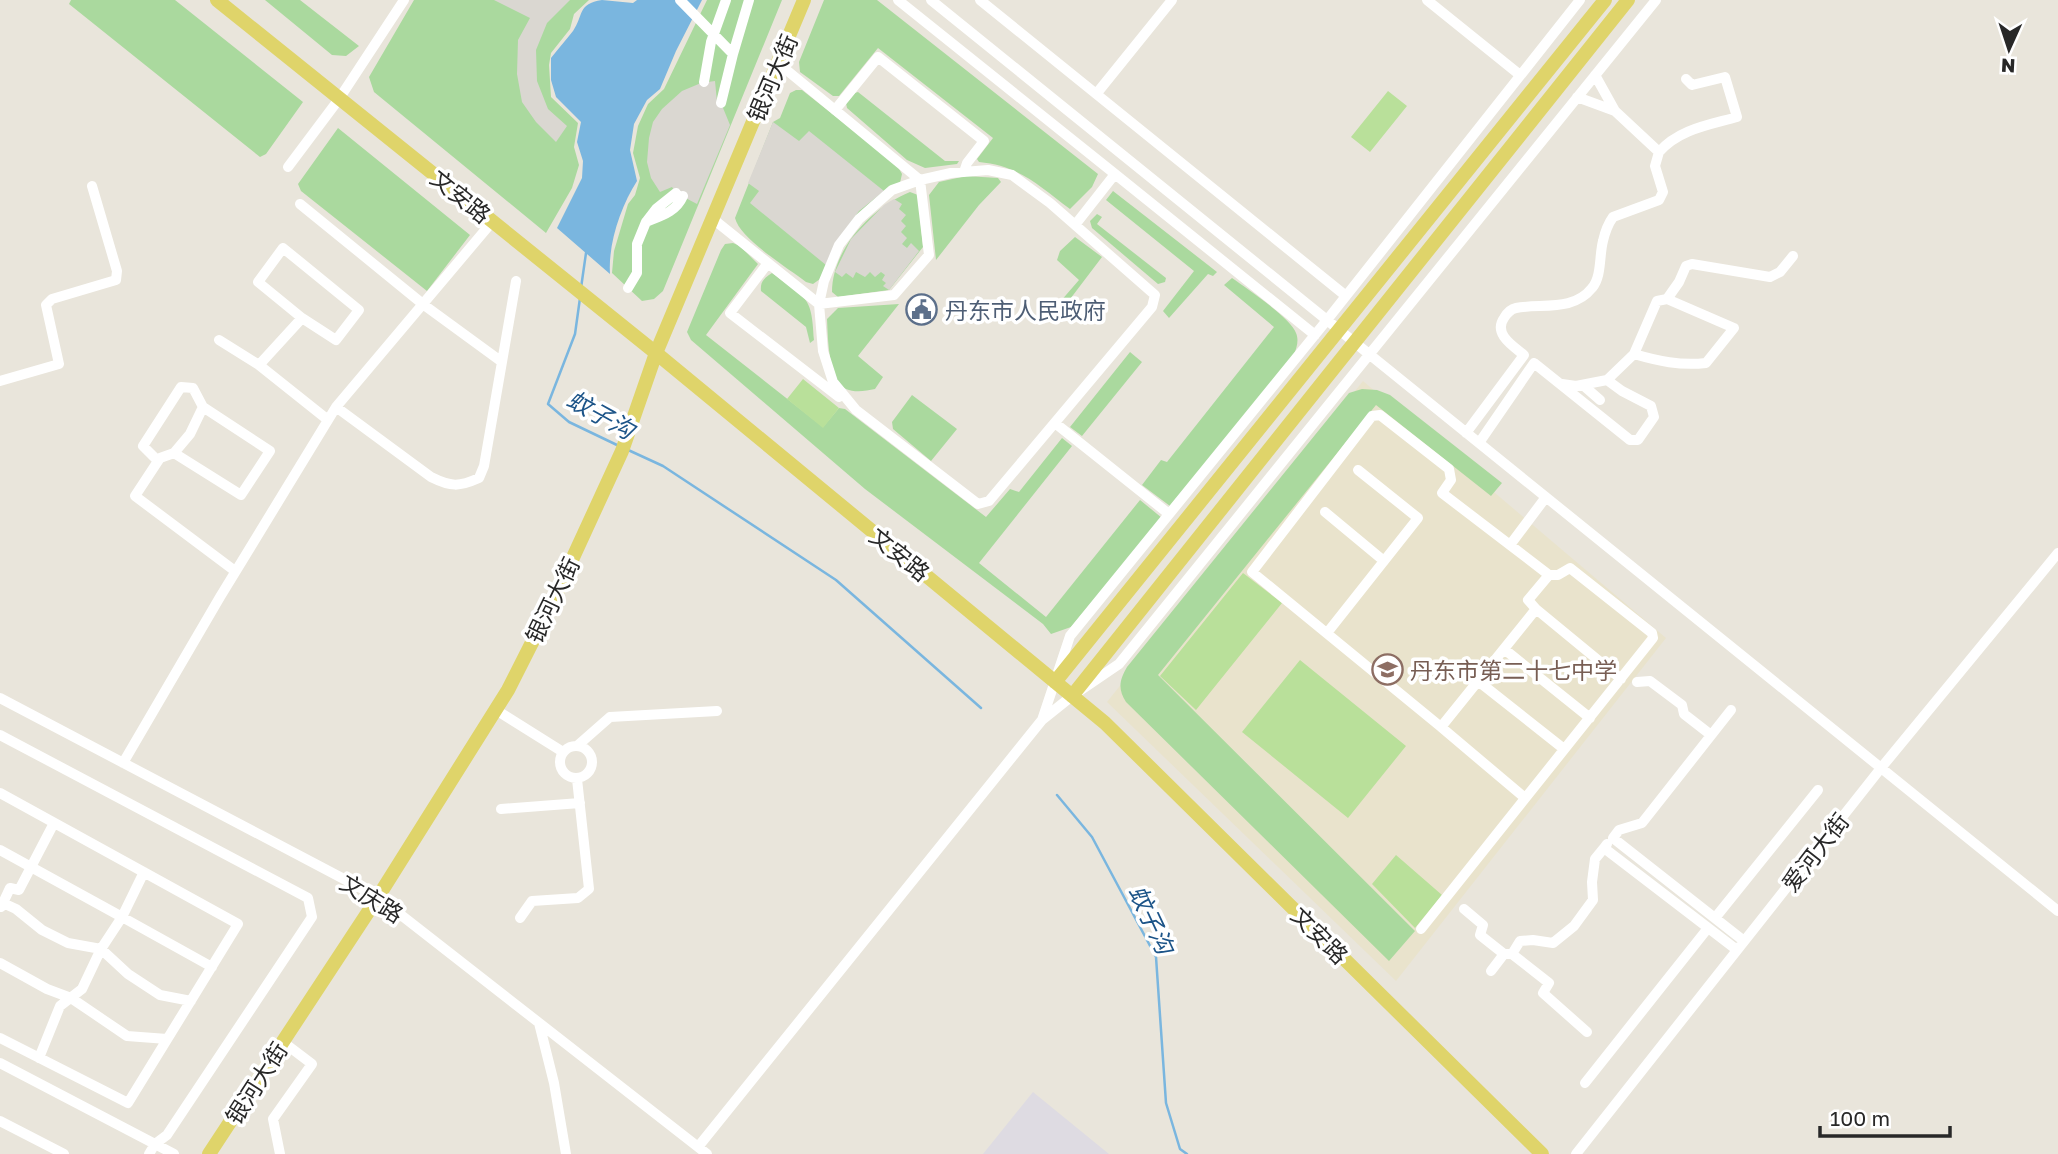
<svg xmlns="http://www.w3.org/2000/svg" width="2058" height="1154" font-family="'Golos Text','Noto Sans SC',sans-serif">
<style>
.industrial{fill:#dedbe2}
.education{fill:#e9e3cc}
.green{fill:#aad99e}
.pitch{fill:#b9e09a}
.plaza{fill:#dad7d1}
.water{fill:#7ab6df}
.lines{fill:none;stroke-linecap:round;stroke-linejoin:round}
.stream{stroke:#7ab6df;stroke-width:2.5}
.minor{stroke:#fff;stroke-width:10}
.major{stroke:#dfd46a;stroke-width:14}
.labels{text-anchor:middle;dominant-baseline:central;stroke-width:7;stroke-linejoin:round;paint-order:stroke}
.street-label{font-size:23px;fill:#282828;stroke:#fff}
.service-label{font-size:23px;fill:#4e5e75;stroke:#fff;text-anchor:start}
.education-label{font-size:23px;fill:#785e54;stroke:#fff;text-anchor:start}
.water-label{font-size:24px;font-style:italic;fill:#1c5488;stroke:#fff}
</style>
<rect width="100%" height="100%" fill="#e9e5db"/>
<path class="industrial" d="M1033 1092 1109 1154H983Z"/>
<path class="education" d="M1363 381 1666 638 1396 981 1107 702Z"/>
<path class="green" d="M71 0H175L303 102 266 154 260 157 69 4Z
M265 0H300L359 46 346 56 332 55Z
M414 0H589L574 14 570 29 551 53 549 65 551 97 578 123 574 147 579 165 572 188 546 233 374 92 369 77Z
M707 0H782L663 291 654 299 642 301 612 273 614 251 628 204 635 195 640 178 633 153 638 126 648 104 664 89Z
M824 0H877L1098 174 1092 187 1070 209C1038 185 1020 166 979 162L977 159 993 138 878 48 839 96H833L800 72 799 62Z
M796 90H802L897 165 902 174 900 183C855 206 841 237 820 279L813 284 806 282C788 268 740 239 735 218L773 122 780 118 790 93Z
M858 92 945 161H959L957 164 925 168 907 160 847 108 846 103 855 93Z
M338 128 470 235 427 291 301 191 298 184Z
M966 176 998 178 1001 182 979 205 936 260 929 195 939 182Z
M1113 191 1217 272 1213 276 1208 274 1169 318 1163 311 1194 271 1106 200Z
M910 192 918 195 923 247 889 290 838 297 832 292C832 249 872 207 910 192Z
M1097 214 1102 217 1097 224 1166 278 1165 282 1158 284 1092 228 1090 221Z
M1075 237 1102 257 1058 315 1053 310 1079 280 1057 260 1060 251Z
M733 243 740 246 758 264 706 335 823 427 839 408 845 409 986 517 1010 489 1019 492 1062 438 1072 446 979 563 1046 617 1140 500 1162 518 1071 627 1051 634 1043 624 865 489 691 340 687 332 721 250 725 244Z
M772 273C806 299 812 294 814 340L810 343 806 327 761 291C760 282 764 278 772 273Z
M1232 278C1246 288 1291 318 1296 333 1299 340 1297 347 1294 355L1170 506 1142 485 1161 460 1167 462 1274 327 1224 285Z
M899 304 858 356 883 377 875 389C866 391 855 393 846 389 828 380 828 337 827 319L838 308Z
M1130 352 1142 362 1082 436 1070 427Z
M1362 389 1377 390 1390 395 1502 483 1491 496 1376 405 1158 675 1415 931 1389 961 1126 702C1118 689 1119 681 1127 667L1349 393Z
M912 395 957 429 931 461 893 429 892 422Z"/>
<path class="pitch" d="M1388 91 1407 106 1370 152 1351 137Z
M803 379 839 408 823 428 787 399Z
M1243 573 1282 603 1196 710 1160 676Z
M1300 660 1406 746 1348 818 1242 732Z
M1396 855 1442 895 1415 928 1372 884Z"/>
<path class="plaza" d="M494 0H570L547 23 536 50 537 81 548 109 567 126 556 142 536 122 522 102 517 74 518 40 530 18Z
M715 81 717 102 721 103 730 125 697 204 676 193 672 187 660 192 651 178 647 162 649 138 653 122 662 109 682 91 701 83Z
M773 122 799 141 809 131 884 191 859 211 845 230 826 265 750 203 759 191 748 183Z
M894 199 902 204 899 209 906 215 901 221 906 226 901 232 907 238 902 244 907 248 911 243 919 251 889 290 883 286 886 283 882 280 885 275 881 272 875 277 870 272 865 277 856 272 853 278 846 273 842 277 835 272 851 239 884 205Z"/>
<path class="water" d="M602 0 633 3 637 0H702L676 51 660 89 647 100 634 124 630 150 637 181C621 206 608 243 610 274L557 228 582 178 583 161 577 142 581 122 556 97 551 80V58C558 49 566 40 573 31 584 15 577 4 602 0Z"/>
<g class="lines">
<path class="stream" d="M581 288 586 253
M580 298 575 334 548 404 569 422 617 445
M626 449 663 466 836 580 981 708
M1057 795 1092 837 1156 957 1166 1103 1180 1149 1187 1154"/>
<path class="minor" d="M680 0 733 54 721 103
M898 0 1115 174
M931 0 2058 911
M980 0 1346 296
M1427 0 1520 75
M1580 0 1327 320 1070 636 1042 720 1072 696 1119 664 1656 0
M733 54 749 0
M1595 75 1615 111
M704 82 711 42 726 0
M1097 93 1172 0
M835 110 878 57 984 141 967 163 964 172
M1659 152C1679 129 1709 125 1737 117L1725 77 1692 85 1686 79
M288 167 339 99 404 0
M920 180 929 255 894 295 819 304 824 281 839 245 859 219 892 190Z
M300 204 424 305 502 362 516 281
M713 219 819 304 823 351 833 382 856 410 978 504 989 501 1152 307 1155 295 1050 203 1012 175 988 170 951 173 920 180 778 63
M646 222 656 209 676 193
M1075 225 1115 174 1315 335
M768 263 730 313 839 397
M628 288 637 273V244L646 222C661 216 676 212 683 196
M302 318 258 282 283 248 359 310 336 340 302 318 259 365 328 420
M219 340 259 365
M1634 354 1657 301 1667 299
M0 381 59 364 46 305 52 299 116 280 117 271 92 186
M1562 384 1576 386 1607 380
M1584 386 1600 400
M336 407 431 477C451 487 459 487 479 478L484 466 502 362
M1055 423 1169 514
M1466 433 1524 355C1513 346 1493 334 1504 318 1507 313 1511 309 1516 308 1541 303 1573 312 1592 288 1602 276 1599 256 1603 241 1605 232 1608 224 1613 217L1659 200 1663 192 1655 166 1659 152 1615 111 1577 97
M1479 443 1534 363 1630 440H1638L1654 417 1651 406 1622 391 1607 380 1634 354C1658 361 1680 366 1706 363L1734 328 1667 299 1679 282 1686 266 1692 264 1770 277 1780 272 1793 256
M174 453 190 434 203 407 270 451 241 495 174 453 160 458 135 496 235 571
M158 461 143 446 181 387 193 388 203 407
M1325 512 1384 561
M1510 545 1549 575
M1536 609 1621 679
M1327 633 1418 518 1358 470
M1504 649 1590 718
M1478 681 1564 749
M1637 682 1650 681 1682 705 1684 714 1711 735
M0 698 378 897 707 1154
M496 710 563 752
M1731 710 1642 823 1619 830 1613 838 1744 941
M1441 727 1525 798
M0 735 308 898 312 917 167 1135 155 1144 149 1154
M560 762a16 16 0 1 1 32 0a16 16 0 1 1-32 0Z
M577 746 610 717 717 711
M123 763 220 597 336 407 492 222
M0 793 238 924 128 1103 0 1038
M501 809 580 803
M1607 844 1604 848 1737 950
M0 850 122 917 144 872
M3 903 16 909 42 930 68 943 101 949 128 974 160 995 191 1001
M1 907 10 888 19 890 54 823
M1464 909 1483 925 1480 935 1504 954
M520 918 532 901 578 898 589 889 577 779
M1715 918 1818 790
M1421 929 1653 638 1652 633 1570 568 1558 575H1549L1528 600 1536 609 1441 727 1252 572 1372 416 1380 415 1449 469 1451 480 1442 493 1510 545 1546 497
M1512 954 1549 983 1543 993 1587 1032
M0 963 47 989 71 998 127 1036 167 1039
M1491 971 1504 954H1512L1520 941 1533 940 1553 943 1574 926 1593 900 1592 882 1595 859 1604 848
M539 1023 554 1083 566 1154
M39 1058 60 1006 82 989 101 949 122 917 212 967
M0 1063 174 1154
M1585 1083 1708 928
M0 1121 64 1154
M698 1147 1042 720
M280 1154 273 1119 312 1064 283 1042
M1576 1154 1881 768 2058 553"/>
<path class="major" d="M217 0 656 353 1105 723 1542 1154
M1055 682 1605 0
M1072 696 1628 0
M209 1154 378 897 508 690 553 601 622 451 656 353 804 0"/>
</g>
<defs>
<symbol id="civic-ring" viewBox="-11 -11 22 22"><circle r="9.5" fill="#fff" stroke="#5c6f8a" stroke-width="1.5"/><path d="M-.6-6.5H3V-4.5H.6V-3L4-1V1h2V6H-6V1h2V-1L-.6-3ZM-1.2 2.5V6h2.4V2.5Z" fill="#5c6f8a"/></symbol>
<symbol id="school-ring" viewBox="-11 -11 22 22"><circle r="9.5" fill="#fff" stroke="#8d6e63" stroke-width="1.5"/><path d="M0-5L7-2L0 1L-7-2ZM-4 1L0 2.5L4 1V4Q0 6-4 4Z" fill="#8d6e63"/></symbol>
</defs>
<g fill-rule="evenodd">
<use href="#civic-ring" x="904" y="292" width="35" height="35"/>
<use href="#school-ring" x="1370" y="652" width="35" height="35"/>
</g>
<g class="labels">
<g class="street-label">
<text transform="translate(772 78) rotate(-67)">银河大街</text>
<text transform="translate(461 196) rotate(39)">文安路</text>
<text transform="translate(900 554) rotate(39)">文安路</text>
<text transform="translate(552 600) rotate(-64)">银河大街</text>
<text transform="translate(1815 852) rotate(-52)">爱河大街</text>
<text transform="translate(372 898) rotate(32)">文庆路</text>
<text transform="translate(1320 935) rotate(45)">文安路</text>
<text transform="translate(256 1083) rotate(-57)">银河大街</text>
</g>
<g class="service-label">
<text x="945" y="310">丹东市人民政府</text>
</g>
<g class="education-label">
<text x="1410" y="670">丹东市第二十七中学</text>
</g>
<g class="water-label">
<text transform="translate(601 414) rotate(29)">蚊子沟</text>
<text transform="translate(1152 919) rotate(65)">蚊子沟</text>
</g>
</g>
<g transform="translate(2009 49) rotate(183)" stroke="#ffffff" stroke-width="5" paint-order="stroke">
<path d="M0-5L12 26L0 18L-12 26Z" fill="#282828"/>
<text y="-10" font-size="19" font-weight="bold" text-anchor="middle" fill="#282828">N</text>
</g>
<path d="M1820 1126v10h130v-10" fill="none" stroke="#282828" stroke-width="3.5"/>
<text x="1830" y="1126" font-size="21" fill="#282828" stroke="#ffffff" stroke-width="5" paint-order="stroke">100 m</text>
</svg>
